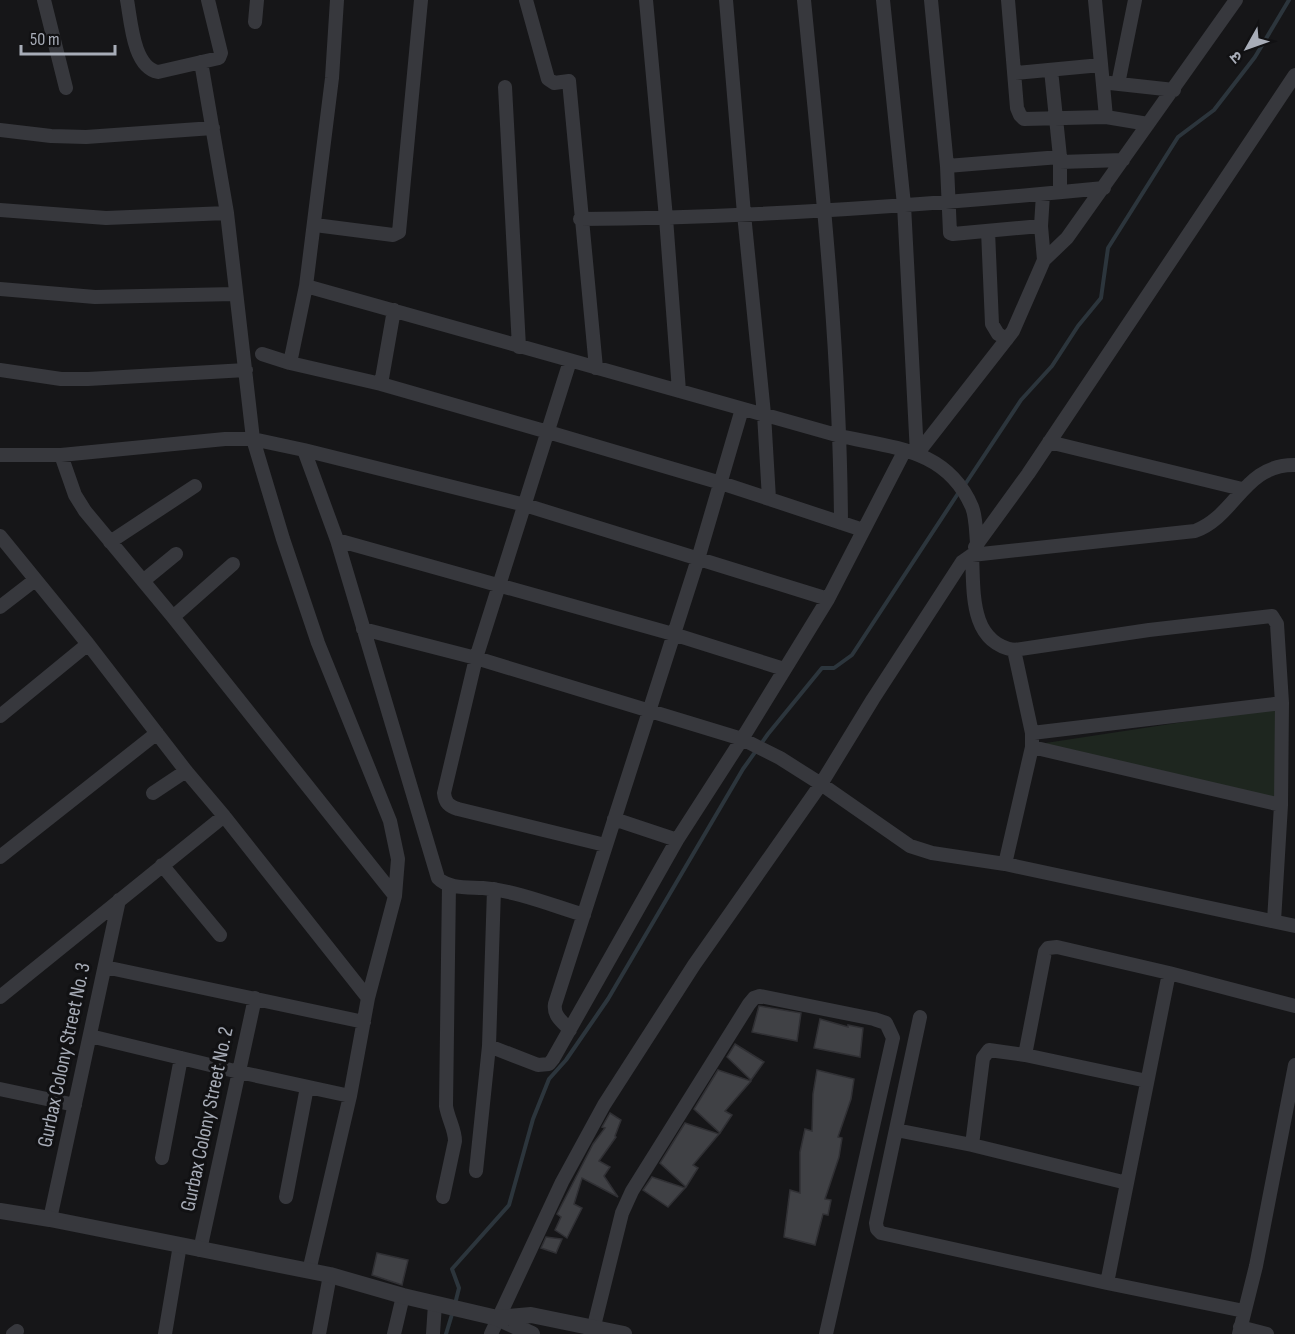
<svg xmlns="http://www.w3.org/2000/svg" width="1295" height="1334" font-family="'Sofia Sans Condensed','Noto Sans Devanagari',sans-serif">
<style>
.park{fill:#1e261f}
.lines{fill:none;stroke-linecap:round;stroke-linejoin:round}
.stream{stroke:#2c353c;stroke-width:4}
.building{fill:#404145;stroke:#303034;stroke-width:1.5}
.minor{stroke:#37383d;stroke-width:14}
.tertiary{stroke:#37383d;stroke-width:16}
.labels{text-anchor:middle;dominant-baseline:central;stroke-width:6;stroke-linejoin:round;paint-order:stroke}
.street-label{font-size:21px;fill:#a8adb8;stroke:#111113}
</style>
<rect width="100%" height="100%" fill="#161618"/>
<path class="park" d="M1276 708V798L1039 744Z"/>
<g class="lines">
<path class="stream" d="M964 486 1021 400 1052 366 1078 326 1101 298 1108 248 1178 137 1214 110 1255 57 1289 0
M455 1304 459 1288 452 1269 509 1205 533 1119 549 1079 566 1060 608 999 743 769 768 734 822 668H834L852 655 959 492
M446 1334 453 1311"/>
</g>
<path class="building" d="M759 1006 801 1013 797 1041 752 1032Z
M820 1019 848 1027V1025L863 1028 860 1057 814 1048Z
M735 1044 764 1062 751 1080 727 1057Z
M718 1070 751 1081 725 1111 732 1115 720 1133 694 1109Z
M817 1070 854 1079 851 1099 838 1137 842 1138 839 1157 825 1199 831 1200 828 1215 823 1214 815 1245 784 1237 790 1190 800 1193V1152L805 1129 812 1131 813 1094Z
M610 1113 621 1120 615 1136 616 1137 599 1161 610 1167 604 1176 618 1197 582 1178 574 1204 582 1208 567 1238 555 1230 561 1217 557 1214 593 1144 605 1128 602 1127Z
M685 1123 719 1134 693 1165 698 1168 686 1187 660 1163Z
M652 1177 685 1188 668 1207 643 1190Z
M546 1237 562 1239 556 1253 541 1248Z
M377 1253 408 1260 402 1285 372 1275Z"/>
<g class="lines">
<path class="minor" d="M44 0 66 88
M127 0C131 21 133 67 158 72L219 58 221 53 208 0
M337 0 332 78 306 286 840 436C894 448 947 449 972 507 976 517 976 532 977 543
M526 0 548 79 554 83 569 81 596 368
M646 0 666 218 679 391
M726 0 744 214 764 414 769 499
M804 0C821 174 840 348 841 523
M883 0 904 205 917 454
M931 0 947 166 1060 157V162L1123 160
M1008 0 1017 108 1020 115 1024 119 1106 117 1148 124
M1095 0 1106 117
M255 22 257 0
M201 62 227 213 253 439 304 450 525 505 828 599
M1051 70 1060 157
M1015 73 1101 65
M1110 83 1174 90
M1118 84 1135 0
M505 87 519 347
M0 130 51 136 86 137 213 128
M947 166 950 233 953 234 1041 226
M1060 192V162
M1043 194 1041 226 1044 260
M0 210 106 218 227 213
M580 219C755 218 930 205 1104 188
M315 225 393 235 399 232 421 0
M988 231 992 324 998 334 1007 339
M0 289 95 297 235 294
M262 354 290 363 381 384 548 432 721 483 863 530
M570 361 476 658 444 793C445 803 449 806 458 809L605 845
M290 363 306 286
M0 370 61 379H88L246 370
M381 384 394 310
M1049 442 1242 489
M304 450 337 540 438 878C448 889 469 887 483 888 517 891 551 905 584 915
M917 454 1013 331 1044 260 1067 238 1236 0
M0 455H61L225 439H253L283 539 318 643 390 821 398 859 395 896 368 998 350 1096 309 1271
M61 455 75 495 85 511 173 617 395 896
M0 536 88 644 186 771 224 816 368 998
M337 540 673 634 784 669
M110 542 195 486
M975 547 1028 474 1295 75
M972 555C974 591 969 642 1014 650L1149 630 1272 616 1277 624 1282 703 1281 805
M143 581 176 554
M0 607 35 580
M173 617 233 564
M363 629 476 658 742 739 780 758 821 784 910 846 932 853 1005 864 1295 926
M0 716 88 644
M1032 733 1282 703
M1032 747 1281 805 1274 921
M153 793 186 771
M614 819 677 840
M0 857 157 733
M1005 864 1032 747V733L1014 650
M162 865 220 935
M105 967 364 1022
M1169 973 1295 1006
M0 997 224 816
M920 1017 876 1223 877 1229 881 1233 1107 1283 1244 1311
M570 1030C563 1022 553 1016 555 1004L698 559 742 409
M90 1036 239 1072 350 1096
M489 1046 538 1065 549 1064 553 1059 677 840 742 739 828 599 905 450
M1025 1055 1045 952 1048 948 1057 947 1169 973 1127 1183
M0 1089 75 1105
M896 1130 972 1145 1127 1183 1107 1283
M972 1145 983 1058 989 1050 1025 1055 1147 1081
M162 1158 181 1058
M476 1171 489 1046 494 889
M286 1197 307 1087
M443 1197 455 1141C455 1129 448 1119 446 1106L449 885
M50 1219 119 900
M200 1250 255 998
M1240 1327 1267 1334
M13 1334 17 1331
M165 1334 180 1245
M319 1334 330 1275
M394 1334 403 1296
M433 1334 435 1304
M491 1334 562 1182 604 1105 694 965 821 784 873 699 962 562 972 555 1195 531C1236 516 1244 464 1295 465
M592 1334 622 1213 632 1191 749 1004 754 998 760 996 874 1019 886 1023 893 1038 826 1334
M1239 1334 1256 1266 1295 1065"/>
<path class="tertiary" d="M0 1211 50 1219 330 1275 403 1296 497 1318 532 1334
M498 1318 531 1315 624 1334"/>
</g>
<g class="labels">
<g class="street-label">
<text transform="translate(64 1055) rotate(-78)">Gurbax Colony Street No. 3</text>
<text transform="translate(207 1119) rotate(-78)">Gurbax Colony Street No. 2</text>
</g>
</g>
<g transform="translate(1247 48) rotate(230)" stroke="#111113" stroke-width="4.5" paint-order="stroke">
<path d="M0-4.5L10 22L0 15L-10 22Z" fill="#a8adb8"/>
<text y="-9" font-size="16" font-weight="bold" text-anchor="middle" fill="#a8adb8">उ</text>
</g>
<path d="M21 45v9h94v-9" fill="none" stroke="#a8adb8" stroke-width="3"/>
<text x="30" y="45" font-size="18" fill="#a8adb8" stroke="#111113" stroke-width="4.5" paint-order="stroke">50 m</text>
</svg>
